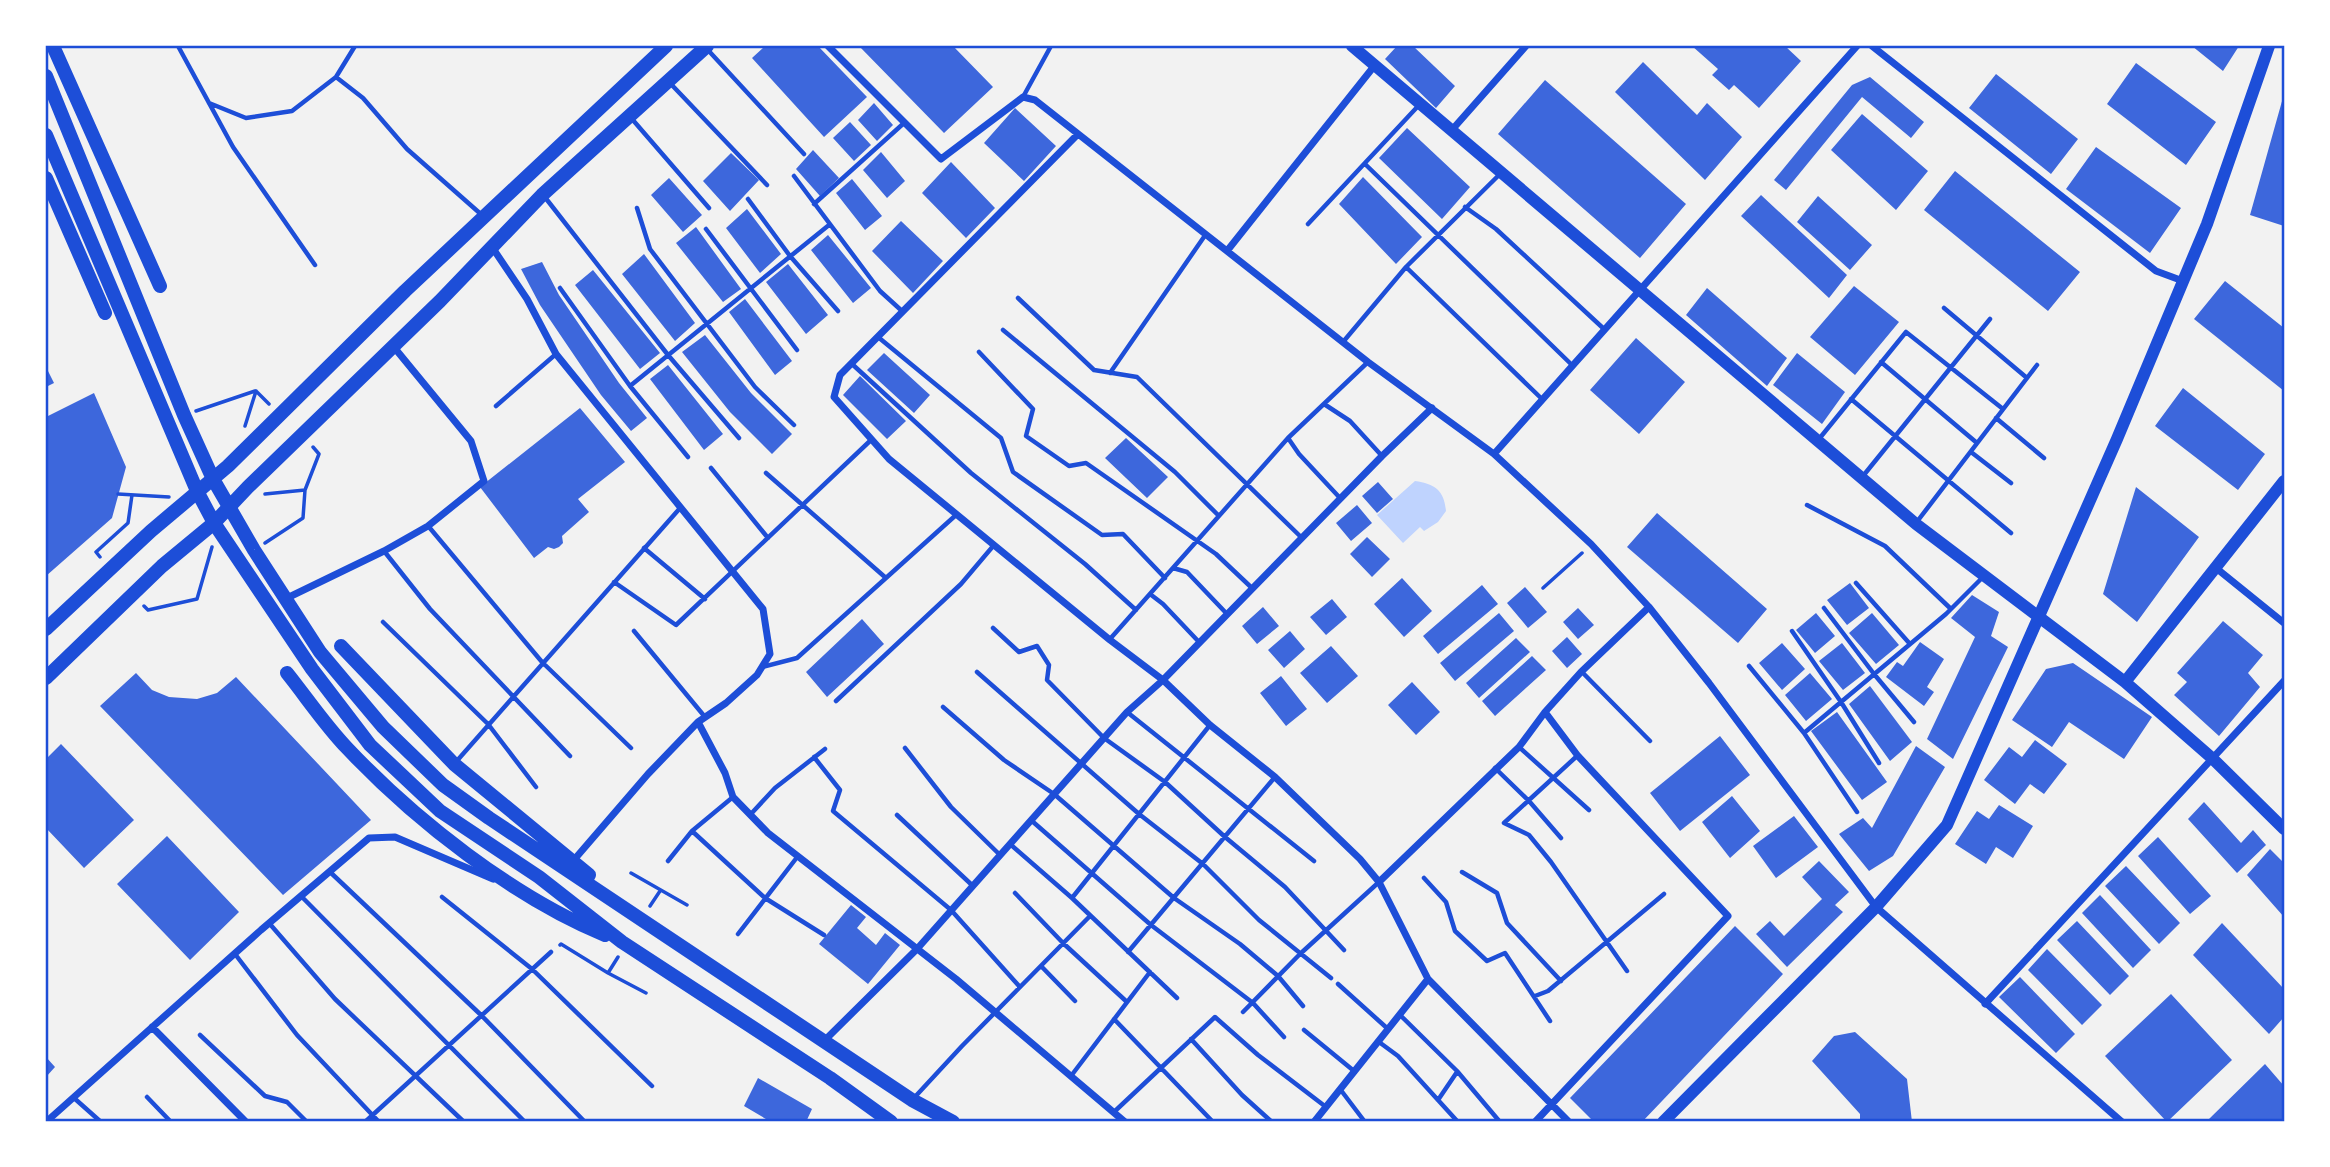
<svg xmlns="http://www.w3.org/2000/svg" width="2330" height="1167" font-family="'Varela Round',sans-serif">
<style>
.water{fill:#bfd3fe}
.building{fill:#3d67dc}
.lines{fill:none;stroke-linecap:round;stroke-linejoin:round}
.path{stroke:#1d4ed8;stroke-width:3.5}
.service{stroke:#1d4ed8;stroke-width:4.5}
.minor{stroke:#1d4ed8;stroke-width:7}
.tertiary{stroke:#1d4ed8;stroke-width:12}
.secondary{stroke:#1d4ed8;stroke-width:14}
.neatline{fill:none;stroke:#1d4ed8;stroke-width:2.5}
</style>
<rect width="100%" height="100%" fill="#f2f2f2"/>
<path class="water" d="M1415 481C1435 484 1444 490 1446 511L1438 522 1424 531 1420 527 1403 543 1377 515Z"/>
<path class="building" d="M765 46H818L867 97 824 137 752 58Z
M859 46H953L993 87 944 133Z
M1397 46H1413L1455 86 1436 108 1385 59Z
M1692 46H1785L1801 61 1759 108 1734 85 1729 90 1712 75 1718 69Z
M2192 46H2239L2223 71Z
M1643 62 1697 115 1707 103 1742 137 1705 180 1615 92Z
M2136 63 2216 122 2186 165 2107 104Z
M1996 74 2078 139 2051 174 1969 108Z
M1870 77 1924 122 1911 138 1862 97 1786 190 1774 180 1852 85Z
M1545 80 1686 204 1640 258 1498 134Z
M2284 94V226L2250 215Z
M874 103 893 125 877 141 858 120Z
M1015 108 1056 146 1024 181 984 143Z
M1862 114 1928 171 1896 210 1831 150Z
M850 122 871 145 854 161 833 138Z
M1407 128 1470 187 1442 219 1379 158Z
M2096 147 2181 208 2150 253 2066 189Z
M813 150 839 178 820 196 796 169Z
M881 152 905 181 887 198 863 170Z
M731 153 759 180 730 211 703 181Z
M951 162 995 208 966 238 922 193Z
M1955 171 2080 272 2048 311 1924 210Z
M1363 177 1422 237 1396 264 1339 204Z
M669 178 702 215 683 232 651 195Z
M852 179 882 216 865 230 836 193Z
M1761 195 1847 275 1829 298 1741 216Z
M1818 196 1872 245 1850 270 1797 222Z
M747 209 781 254 760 273 726 228Z
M901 221 943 261 913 293 872 251Z
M696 227 741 289 723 302 676 243Z
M828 235 871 288 853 303 811 250Z
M644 254 695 323 675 341 622 274Z
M542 262 559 295 619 383 647 418 631 431 601 395 540 305 521 269Z
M788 264 828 315 806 334 766 282Z
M593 270 660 353 640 369 575 285Z
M2225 281 2284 328V391L2194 319Z
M1854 286 1899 322 1855 375 1810 337Z
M1707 288 1787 358 1767 386 1686 315Z
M745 299 792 361 775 375 729 312Z
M705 335 751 393 792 434 772 454 730 412 682 352Z
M1636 338 1685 382 1639 434 1590 390Z
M884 353 930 395 914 413 867 370Z
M1797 353 1845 392 1822 424 1773 385Z
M668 365 723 434 704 450 650 379Z
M46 367 54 383 46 387Z
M860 376 906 421 887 439 843 395Z
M2183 388 2265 454 2238 490 2155 426Z
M94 393 126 467 112 518 46 576V417Z
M580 408 625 462 578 499 589 512 562 536 563 543 559 547 554 549 548 547 534 558 480 487Z
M1126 438 1168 477 1147 498 1105 458Z
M1378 482 1393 499 1377 513 1362 496Z
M2136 487 2199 537 2137 622 2103 594Z
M1357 505 1372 523 1351 541 1336 523Z
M1657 513 1767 609 1738 643 1627 547Z
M1367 537 1390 559 1372 577 1350 554Z
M1402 578 1432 611 1404 637 1374 604Z
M1850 583 1869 608 1847 625 1827 600Z
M1482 585 1498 604 1438 654 1423 636Z
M1525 587 1547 612 1528 628 1507 603Z
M1972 595 1999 612 1991 636 2008 647 1953 759 1927 739 1975 637 1951 618Z
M1332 599 1347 617 1326 635 1310 617Z
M1263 607 1279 626 1257 644 1242 626Z
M1578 608 1594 625 1578 639 1563 622Z
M1499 613 1514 631 1455 681 1440 663Z
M1816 613 1835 636 1815 653 1796 630Z
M1872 613 1899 645 1876 664 1849 633Z
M862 619 884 644 827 697 806 672Z
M2223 621 2263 655 2248 673 2260 687 2219 736 2174 695 2187 682 2177 673Z
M1290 631 1305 649 1284 668 1268 650Z
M1567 637 1582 654 1567 668 1552 651Z
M1516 638 1530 652 1479 698 1466 683Z
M1920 642 1944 659 1927 687 1934 692 1924 706 1886 677 1897 662 1903 666Z
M1782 643 1805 669 1782 690 1759 663Z
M1842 643 1865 673 1843 690 1819 661Z
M1331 646 1358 676 1327 703 1300 673Z
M1532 656 1546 670 1495 716 1482 701Z
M2073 663 2152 717 2124 759 2069 722 2052 747 2012 720 2046 669Z
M136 673 152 690 169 697 197 699 217 693 236 677 371 820 283 895 100 706Z
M1810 673 1832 699 1806 721 1785 695Z
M1281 676 1307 709 1286 726 1260 693Z
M1412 682 1440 712 1416 735 1388 705Z
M1870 686 1912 742 1890 761 1849 704Z
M1837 712 1887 782 1862 800 1811 731Z
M1720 736 1750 775 1680 831 1650 793Z
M2035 740 2067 764 2044 794 2030 784 2015 804 1984 780 2009 747 2022 757Z
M61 744 134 820 84 868 46 828V759Z
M1916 746 1945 767 1893 856 1869 871 1839 834 1863 818 1872 828Z
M1732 796 1760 831 1730 858 1702 822Z
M2204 802 2241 843 2253 830 2266 845 2237 873 2188 819Z
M1999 805 2033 826 2013 858 1996 847 1986 864 1955 844 1977 811 1989 819Z
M1794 816 1818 847 1776 878 1753 846Z
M167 836 239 912 190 960 117 884Z
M2158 837 2211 896 2190 914 2138 856Z
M2270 849 2284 863V917L2247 875Z
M1819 861 1849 892 1835 905 1843 912 1787 967 1756 934 1770 921 1784 936 1822 899 1802 877Z
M2126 866 2180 923 2159 944 2105 886Z
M2100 895 2151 950 2133 968 2082 913Z
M851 905 866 917 857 928 876 945 885 933 900 945 868 984 819 944Z
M2077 921 2129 976 2110 995 2057 940Z
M2222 923 2284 989V1017L2269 1034 2193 955Z
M1735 926 1783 974 1642 1122H1594L1570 1098Z
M2047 949 2102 1005 2082 1025 2028 970Z
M2020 977 2075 1034 2056 1053 1999 997Z
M2171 994 2232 1060 2167 1122 2105 1056Z
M1855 1032 1907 1079 1912 1122H1860V1114L1812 1061 1834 1036Z
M46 1057 55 1067 46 1077Z
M2265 1064 2284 1086V1122H2211L2209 1119Z
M758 1078 812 1109 806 1122H771L744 1106Z"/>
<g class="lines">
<path class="path" d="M256 391 269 404
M196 411 255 391
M245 426 256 391
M118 494 169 497
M265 494 305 490
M265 543 303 518 305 490 319 454 313 447
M100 557 96 552 128 523 132 495
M1543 588 1582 553
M144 606 148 610 197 599 212 547
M631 873 687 905
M650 906 660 891
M560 945 561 944 608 973 646 993
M608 973 618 957"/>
<path class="service" d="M178 46 233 147 315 265
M707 49 804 154
M336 77 363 98 407 149 483 216
M669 82 767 185
M1023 97 1051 46
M209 103 246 118 292 111 336 77 355 46
M632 119 709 208
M1365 164 1573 366
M794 176 880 291 902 311
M544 196 668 355 739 438
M748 199 790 256 838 311
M814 204 904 123
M1465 207 1496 229 1604 329
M637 208 650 249 755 387 794 425
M1308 224 1420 104
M706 229 797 350
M1406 267 1543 400
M560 288 630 386 688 457
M1018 298 1094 370 1137 377 1302 538
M1944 308 2027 378
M1003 330 1175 472 1219 516
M878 337 1001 438 1013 472 1102 535 1123 534 1165 578
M1343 342 1406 267 1500 174
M979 352 1033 409 1026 436 1069 466 1086 463 1216 554 1253 589
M1881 362 1977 443
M852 364 971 473 1085 564 1136 610
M1110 373 1206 234
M630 386 829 225
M1851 399 2011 533
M1324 404 1350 421 1382 456
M496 406 556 354
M1996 418 2044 458
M1288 438 1299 454 1340 498
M1819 439 1906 332 2003 409
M1971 452 2011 483
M711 468 768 538
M766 473 886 578
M1863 476 1990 319
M1807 505 1885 546 1951 609
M1916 523 2037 365
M429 527 542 662 631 748
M644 548 705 599
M384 551 430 609 570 756
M1173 568 1187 572 1227 614
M614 582 676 625 871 440
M1856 583 1910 644
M1150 594 1163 604 1199 642
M1824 608 1874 674 1914 722
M383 622 488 724 536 787
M993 628 1019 652 1037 646 1049 665 1047 680 1104 738 1165 782 1225 837 1285 887 1344 950
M634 631 705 717
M1792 631 1841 702 1879 763
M1110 639 1288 438 1368 362
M1749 666 1804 733 1857 812
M762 667 797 658 956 515
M977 672 1139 814 1203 864 1259 920 1331 978
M1582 672 1650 741
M836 701 961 584 994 545
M943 707 1004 760 1054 794 1174 898 1240 944 1278 976 1303 1006
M1127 712 1314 861
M1804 733 1946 614 1983 577
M1519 747 1589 810
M905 748 951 807 1000 855
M1577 756 1504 823 1529 835 1551 862 1627 971
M814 757 840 790 833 811 951 910 1020 987
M455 763 681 507
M1495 768 1529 801 1561 838
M750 815 775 788 825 749
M897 815 973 886
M1032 821 1151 925 1253 1003 1284 1037
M692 831 765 898 824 935
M1010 844 1072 898 1177 998
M668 861 692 831 733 797
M329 871 481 1015 585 1122
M1462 872 1497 893 1507 923 1561 981
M1424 878 1446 902 1455 931 1487 961 1505 953 1550 1021
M1015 893 1063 943 1127 1002
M301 896 525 1122
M442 897 532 969 652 1086
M1072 898 1210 725
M269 923 335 999 464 1122
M738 934 798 856
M1128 952 1275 777
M235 954 297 1035 379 1122
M1041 966 1075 1001
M1338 984 1388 1029
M1535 996 1548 991 1664 894
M1243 1012 1300 954 1379 882
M1400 1015 1457 1071 1500 1122
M1114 1019 1213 1122
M1304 1030 1354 1071
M200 1035 265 1096 287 1102 307 1122
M1191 1039 1242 1095 1272 1122
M1379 1042 1398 1056 1458 1122
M1071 1076 1150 972
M1340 1089 1365 1122
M147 1097 171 1122
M74 1098 101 1122
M913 1099 962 1046 1090 916
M1438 1100 1457 1072
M1114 1112 1215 1017 1258 1055 1326 1107
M365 1122 551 952"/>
<path class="minor" d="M828 46 941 159 1023 97 1035 100 1368 362 1494 454 1591 544 1649 607 1709 683 1876 907 2122 1122
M1872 46 2156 271 2183 281
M1451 131 1526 46
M1078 134 840 375 834 397 889 459 1110 640 1163 680 1210 725 1275 777 1360 859 1379 882 1428 979 1569 1122
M492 247 527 299 556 354 763 609 770 654 757 675 726 703 698 722 648 774 573 861
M1227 251 1375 65
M1494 454 1857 46
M2216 568 2284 623
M285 599 384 551 428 526 484 481 471 441 393 346
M698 722 725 773 733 797 768 833 956 979 1125 1122
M1379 882 1519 747 1545 712 1581 672 1649 607
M1985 1004 2284 681
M152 1027 246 1122
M825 1040 917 949 1127 712 1163 680 1382 456 1432 408
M46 1122 261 930 369 838 395 837 493 879
M1314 1122 1428 979
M1535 1122 1728 916 1578 756 1545 712"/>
<path class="tertiary" d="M1352 46 1916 524 2125 682 2213 759 2284 829
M2125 682 2284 481
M1663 1122 1876 907 1947 825 2117 439 2207 224 2269 46"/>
<path class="secondary" d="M53 46 160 286
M46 76 184 415 213 479 254 550 320 652 383 727 443 785 489 818 912 1100 953 1122
M46 135 197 491 214 523 312 669 370 745 440 811 539 877 622 942 830 1078 891 1122
M46 178 105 313
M46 629 151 531 228 466 405 291 666 46
M341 646 454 764 589 875
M287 673C307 698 325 725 347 748 415 820 513 897 605 935
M46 678 162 566 214 523 248 487 440 301 542 195 707 46"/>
</g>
<rect width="2330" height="1167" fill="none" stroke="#ffffff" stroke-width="94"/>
<rect x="47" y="47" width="2236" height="1073" class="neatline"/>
</svg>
